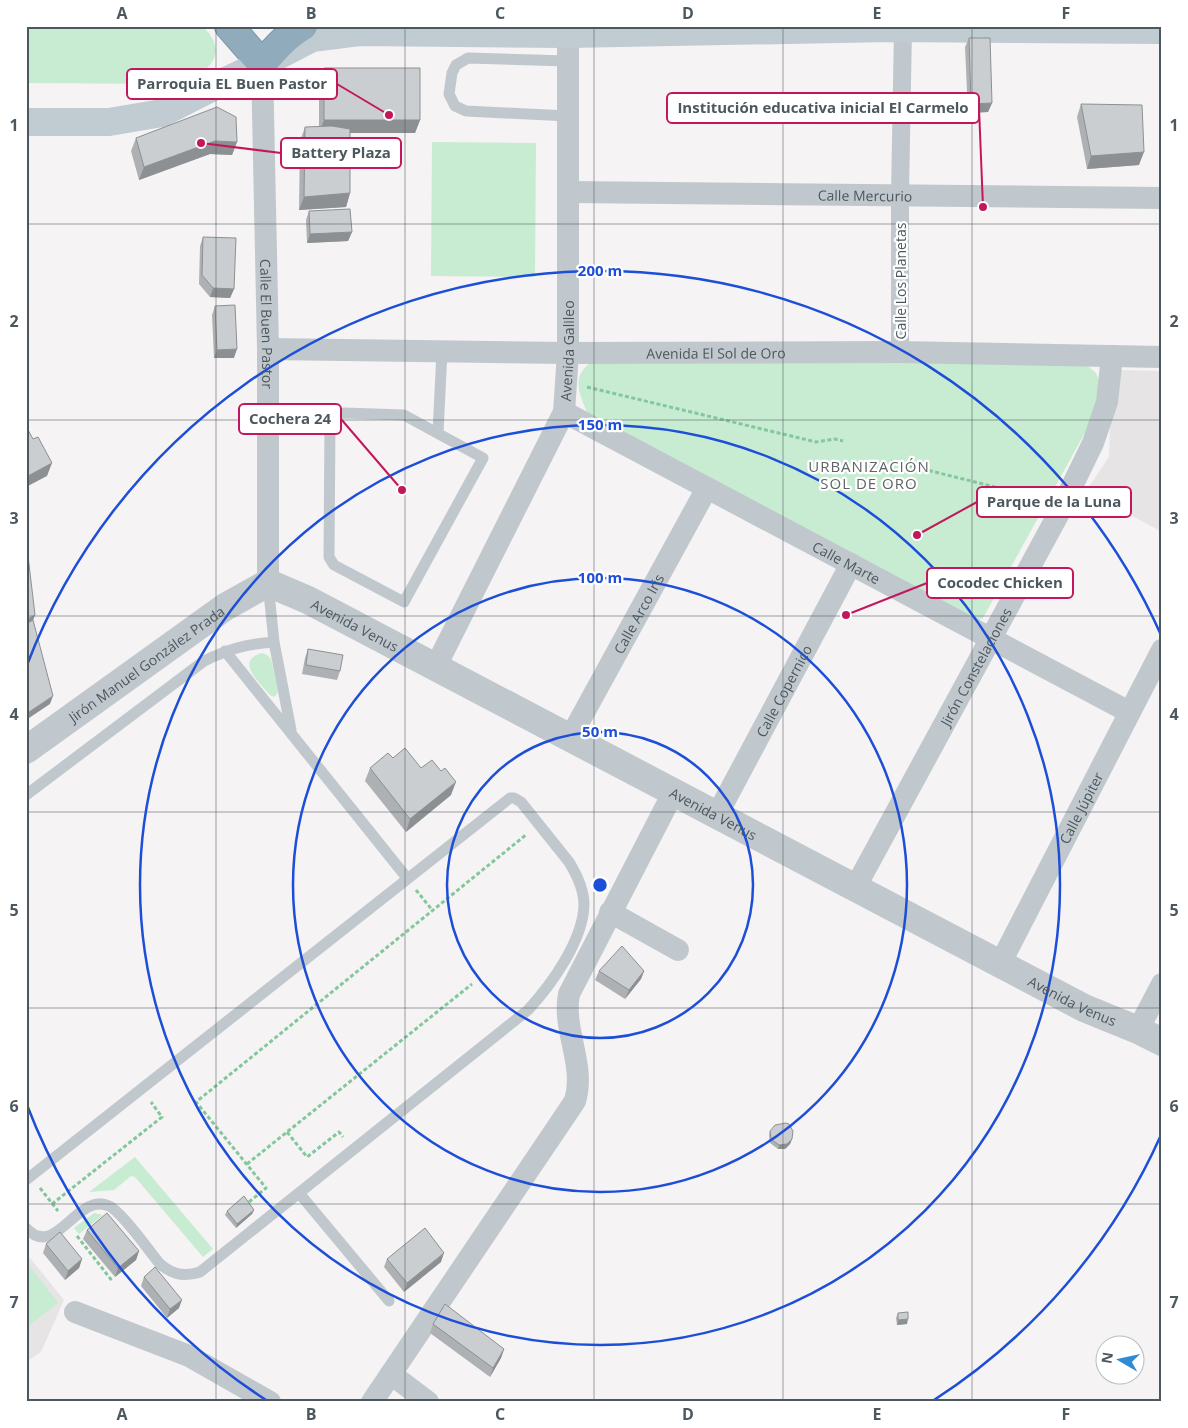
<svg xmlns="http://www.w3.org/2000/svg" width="1188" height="1428" font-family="'Open Sans',sans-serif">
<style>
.education{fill:#e6e4e4}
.green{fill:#c7ecd1}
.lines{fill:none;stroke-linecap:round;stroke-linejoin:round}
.motorway-casing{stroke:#7b96a7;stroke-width:30}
.path{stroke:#83c79d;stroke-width:3;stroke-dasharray:4 2.5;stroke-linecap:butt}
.service{stroke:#c0c8cd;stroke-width:11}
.pedestrian{stroke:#c0c8cd;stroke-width:18}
.minor{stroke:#c0c8cd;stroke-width:22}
.tertiary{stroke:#c0c8cd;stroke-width:28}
.secondary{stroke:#c1cbd2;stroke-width:28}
.motorway{stroke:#90abbb;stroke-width:28}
.wall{fill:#aeb1b4}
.shaded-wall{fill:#8d9092}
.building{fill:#caced1;stroke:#8d9092}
.grid{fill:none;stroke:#4c585e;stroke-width:1;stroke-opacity:0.55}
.ring{fill:none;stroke:#1d4ed8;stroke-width:2.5}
.labels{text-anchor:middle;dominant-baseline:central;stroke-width:4.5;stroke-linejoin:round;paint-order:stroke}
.street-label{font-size:14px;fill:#4c585e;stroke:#fff}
.neighbourhood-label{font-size:15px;letter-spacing:1px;fill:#606467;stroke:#fff}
.centre{fill:#1d4ed8;stroke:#fff;stroke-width:2.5}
.ring-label{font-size:15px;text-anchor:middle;font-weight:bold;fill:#1d4ed8;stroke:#fff;stroke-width:4.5;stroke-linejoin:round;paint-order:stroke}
.leader{fill:none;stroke:#c2185b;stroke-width:2}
.callout-dot{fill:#c2185b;stroke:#fff;stroke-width:2}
.callout{fill:#fff;stroke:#c2185b;stroke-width:2}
.callout-label{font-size:15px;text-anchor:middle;font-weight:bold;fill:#4c585e}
.neatline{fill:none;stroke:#4c585e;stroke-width:2}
.grid-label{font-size:16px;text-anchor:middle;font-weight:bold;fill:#4c585e}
</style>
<rect width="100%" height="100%" fill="#f5f3f3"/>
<path class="education" d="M1112 370 1162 371V532L1086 491 1109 457Z
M26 1253 64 1300 41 1352 26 1362Z"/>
<path class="green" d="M26 26H202C235 56 202 78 171 84L26 83Z
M432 142 536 143 535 277 431 276Z
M594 360 1083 362 1096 373 1101 386 1094 416 983 618 978 621 587 412C578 391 571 375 594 360Z
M262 653 267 655 271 659 278 690 277 694 274 697 270 695C260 683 234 661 262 653Z
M135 1157 213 1249 203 1257 135 1177 131 1176 114 1190 89 1192Z
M94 1213 103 1215 79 1234 74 1228Z
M26 1261 58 1303 26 1328Z"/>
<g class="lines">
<defs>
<path id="motorway" d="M229 26 262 64C274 50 286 36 303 26"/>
</defs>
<use href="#motorway" class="motorway-casing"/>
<path class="path" d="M587 387 816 442 835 439 843 441
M891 461 1043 499
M416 890 433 911
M287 1132 307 1157 339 1132 343 1137
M247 1164 472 984
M40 1188 58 1211
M249 1202 266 1188 196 1102 527 834
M52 1204 162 1117 151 1102
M77 1236 113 1282"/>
<path class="service" d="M568 61 468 58 456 65 452 73 449 94 455 106 466 111 568 116
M344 413 404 415 483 458 404 602 334 565 329 557 330 421 335 415Z
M438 433 442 351
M268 583 274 642 291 730
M225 651 407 878
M26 795 204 661C229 649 246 644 274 642
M26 1180 510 798H514L521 802 569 862C577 875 584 890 584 905 583 941 551 985 528 1010L200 1272C185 1277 173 1275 160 1264 150 1252 121 1211 109 1206 77 1191 56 1261 26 1228
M299 1193 389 1301"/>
<path class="pedestrian" d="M900 352V195L903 29"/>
<g class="minor">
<path id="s1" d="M262 64 268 349V583"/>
<path id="s2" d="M569 192 1162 198"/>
<path id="s3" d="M268 349 568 353 900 352 1162 357"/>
<path id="s4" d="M564 412 1129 712"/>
<path id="s5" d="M435 668 564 412 568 353V34"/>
<path id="s6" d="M570 738 707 488"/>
<path id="s7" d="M717 815 851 564"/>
<path id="s8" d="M855 888 1058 515 1093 443 1107 402 1112 356"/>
<path d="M610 912 678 950"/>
<path id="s9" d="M1000 964 1162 650"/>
<path d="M1138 1030 1162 984"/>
<path d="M75 1312 189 1356 270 1402"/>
<path d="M391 1374 428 1402"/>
<path d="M372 1402 575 1101C586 1065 562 1030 569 994L673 793"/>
</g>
<path class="tertiary" id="s10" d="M26 750 225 607 268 583 308 600 1084 1008 1138 1030 1162 1042"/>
<path class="secondary" d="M26 122H109L162 113 211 88 262 64 312 38 359 32 568 34 890 28 1162 30"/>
<use href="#motorway" class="motorway"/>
</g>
<path class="wall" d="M969 38 992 103 988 112 968 113 965 47Z
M324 68 420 120 415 133H350V193L346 207 299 210 300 141 305 127H319V81Z
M1081 104 1139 165 1087 169 1077 117Z
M136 138 237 142 232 155 210 154 139 180 131 151Z
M309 211 352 232 348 241 307 243 306 220Z
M203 237 234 289 230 298 210 297 199 284 200 246Z
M215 306 234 358H214L212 315Z
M1162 489V499L1159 498Z
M308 649 340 671 337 680 302 674 305 658Z
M393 758 421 768 441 771 451 795 406 832 365 781 370 768Z
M599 971H644L641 979 625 999 595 980Z
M770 1131 792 1139 790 1144 785 1149H778L770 1143 769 1135Z
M254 1210 252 1214 236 1228 225 1215 227 1211Z
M87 1230 139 1251 136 1260 115 1277 83 1239Z
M46 1244 82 1259 79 1268 65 1280 43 1253Z
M387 1259 441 1262 404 1292 384 1267Z
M144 1277 179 1308 167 1318 141 1286Z
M898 1313 907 1324 897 1325 896 1318Z
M433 1324 504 1349 501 1358 490 1377 430 1333Z"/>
<path class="shaded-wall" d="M992 103 988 112 968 113 971 104Z
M324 120H420L415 133H319Z
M215 141 237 142 232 155 210 154 139 180 144 167Z
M1144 152 1139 165 1087 169 1091 156Z
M350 193 346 207 299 210 304 197Z
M352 232 348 241 307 243 310 234Z
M213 288 234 289 230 298 210 297Z
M237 349 234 358H214L217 350Z
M52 463 47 476 26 487V477Z
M35 615 30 629 26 631V620Z
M53 696 50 704 26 720V714Z
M456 782 451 795 406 832 410 819Z
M644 971 641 979 625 999 629 990Z
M792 1139 790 1144 785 1149H778L779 1145Z
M254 1210 252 1214 236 1228 237 1224Z
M139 1251 136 1260 115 1277 118 1268Z
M444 1253 441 1262 404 1292 407 1283Z
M82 1259 79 1268 65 1280 68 1271Z
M182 1300 179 1308 167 1318 170 1309Z
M908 1319 907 1324 897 1325 898 1320Z
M504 1349 501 1358 490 1377 493 1368Z"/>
<path class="building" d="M969 38H990L992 103 971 104Z
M324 68H420V120H324Z
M1081 104 1142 105 1144 152 1091 156Z
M217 107 236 117 237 142 215 141 144 167 136 138Z
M332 126 350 129V193L304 197 305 127Z
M350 209 352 232 310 234 309 211Z
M203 237 236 238 234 289 213 288 202 275Z
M235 305 237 349 217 350 215 306Z
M27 428 33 439 38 437 52 463 26 477V429Z
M26 539 35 615 26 620Z
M33 620 53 696 26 714V624Z
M308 649 343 655 340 671 306 665Z
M405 748 421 768 432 760 441 771 445 768 456 782 410 819 370 768 388 753 393 758Z
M622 946 644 971 629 990 599 971Z
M786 1123 789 1124 793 1131 792 1139 787 1144 779 1145 771 1139 770 1131 775 1125Z
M244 1196 254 1210 237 1224 227 1211Z
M107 1213 139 1251 118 1268 87 1230Z
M425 1228 444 1253 407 1283 387 1259Z
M60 1232 82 1259 68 1271 46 1244Z
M155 1267 182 1300 170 1309 144 1277Z
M445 1304 504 1349 493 1368 433 1324Z
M908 1312V1319L898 1320V1313Z"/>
<path class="grid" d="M216 26V1402M405 26V1402M594 26V1402M783 26V1402M972 26V1402M26 224H1162M26 420H1162M26 616H1162M26 812H1162M26 1008H1162M26 1204H1162"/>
<g class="ring">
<circle cx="600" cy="885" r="153"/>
<circle cx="600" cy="885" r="307"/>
<circle cx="600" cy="885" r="460"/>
<path d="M1161 1135A614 614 0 0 1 934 1400M266 1400A614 614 0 0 1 27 1105M27 665A614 614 0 0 1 1161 635"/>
</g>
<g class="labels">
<g class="street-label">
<text stroke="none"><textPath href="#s2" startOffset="296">Calle Mercurio</textPath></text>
<text transform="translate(900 281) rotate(-90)">Calle Los Planetas</text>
<text stroke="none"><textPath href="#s1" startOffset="260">Calle El Buen Pastor</textPath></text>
<text stroke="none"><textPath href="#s5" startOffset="348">Avenida Galileo</textPath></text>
<text stroke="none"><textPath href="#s3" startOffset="448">Avenida El Sol de Oro</textPath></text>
<text stroke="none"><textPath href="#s4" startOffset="320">Calle Marte</textPath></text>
<text stroke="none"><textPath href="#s6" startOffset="142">Calle Arco Iris</textPath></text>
<text stroke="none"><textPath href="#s10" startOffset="391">Avenida Venus</textPath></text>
<text stroke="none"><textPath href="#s10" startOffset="148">Jirón Manuel González Prada</textPath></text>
<text stroke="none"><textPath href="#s8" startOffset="252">Jirón Constelaciones</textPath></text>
<text stroke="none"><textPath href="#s7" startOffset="141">Calle Copernico</textPath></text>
<text stroke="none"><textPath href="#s9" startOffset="176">Calle Júpiter</textPath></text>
<text stroke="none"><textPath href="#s10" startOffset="796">Avenida Venus</textPath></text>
<text stroke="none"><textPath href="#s10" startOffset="1201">Avenida Venus</textPath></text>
</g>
<g class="neighbourhood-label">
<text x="869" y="466">URBANIZACIÓN<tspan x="869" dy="17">SOL DE ORO</tspan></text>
</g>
</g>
<circle cx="600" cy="885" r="8" class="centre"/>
<g class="ring-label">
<text x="600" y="276">200 m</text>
<text x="600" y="430">150 m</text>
<text x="600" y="583">100 m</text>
<text x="600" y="737">50 m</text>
</g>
<path class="leader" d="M389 115L337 84M983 207L979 108M201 143L281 153M402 490L341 419M917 535L977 502M846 615L927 583"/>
<g class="callout-dot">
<circle cx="389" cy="115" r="5"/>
<circle cx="983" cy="207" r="5"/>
<circle cx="201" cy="143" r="5"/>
<circle cx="402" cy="490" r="5"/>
<circle cx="917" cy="535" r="5"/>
<circle cx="846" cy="615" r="5"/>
</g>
<g class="callout">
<rect x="127" y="69" width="210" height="30" rx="5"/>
<rect x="667" y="93" width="312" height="30" rx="5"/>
<rect x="281" y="138" width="120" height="30" rx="5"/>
<rect x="239" y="404" width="102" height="30" rx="5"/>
<rect x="977" y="487" width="154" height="30" rx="5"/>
<rect x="927" y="568" width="146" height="30" rx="5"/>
</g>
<g class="callout-label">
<text x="232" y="89">Parroquia EL Buen Pastor</text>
<text x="823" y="113">Institución educativa inicial El Carmelo</text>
<text x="341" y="158">Battery Plaza</text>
<text x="290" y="424">Cochera 24</text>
<text x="1054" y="507">Parque de la Luna</text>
<text x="1000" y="588">Cocodec Chicken</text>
</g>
<rect width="1188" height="1428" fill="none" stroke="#ffffff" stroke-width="55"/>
<g transform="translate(1120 1360) rotate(279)"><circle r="24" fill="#ffffff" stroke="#b7bcbf"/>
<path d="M0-4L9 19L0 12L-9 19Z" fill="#2f8bd3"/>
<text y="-8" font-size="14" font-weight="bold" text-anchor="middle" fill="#4c585e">N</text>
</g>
<rect x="28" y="28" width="1132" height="1372" class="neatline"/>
<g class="grid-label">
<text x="122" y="19">A</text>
<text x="311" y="19">B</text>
<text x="500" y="19">C</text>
<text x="688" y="19">D</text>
<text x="877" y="19">E</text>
<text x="1066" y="19">F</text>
<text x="14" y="131">1</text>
<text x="1174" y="131">1</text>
<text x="14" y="327">2</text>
<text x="1174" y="327">2</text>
<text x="14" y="524">3</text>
<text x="1174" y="524">3</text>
<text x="14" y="720">4</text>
<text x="1174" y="720">4</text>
<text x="14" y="916">5</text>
<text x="1174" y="916">5</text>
<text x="14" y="1112">6</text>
<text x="1174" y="1112">6</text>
<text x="14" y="1308">7</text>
<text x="1174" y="1308">7</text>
<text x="122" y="1420">A</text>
<text x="311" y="1420">B</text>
<text x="500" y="1420">C</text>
<text x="688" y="1420">D</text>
<text x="877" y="1420">E</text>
<text x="1066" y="1420">F</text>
</g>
</svg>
